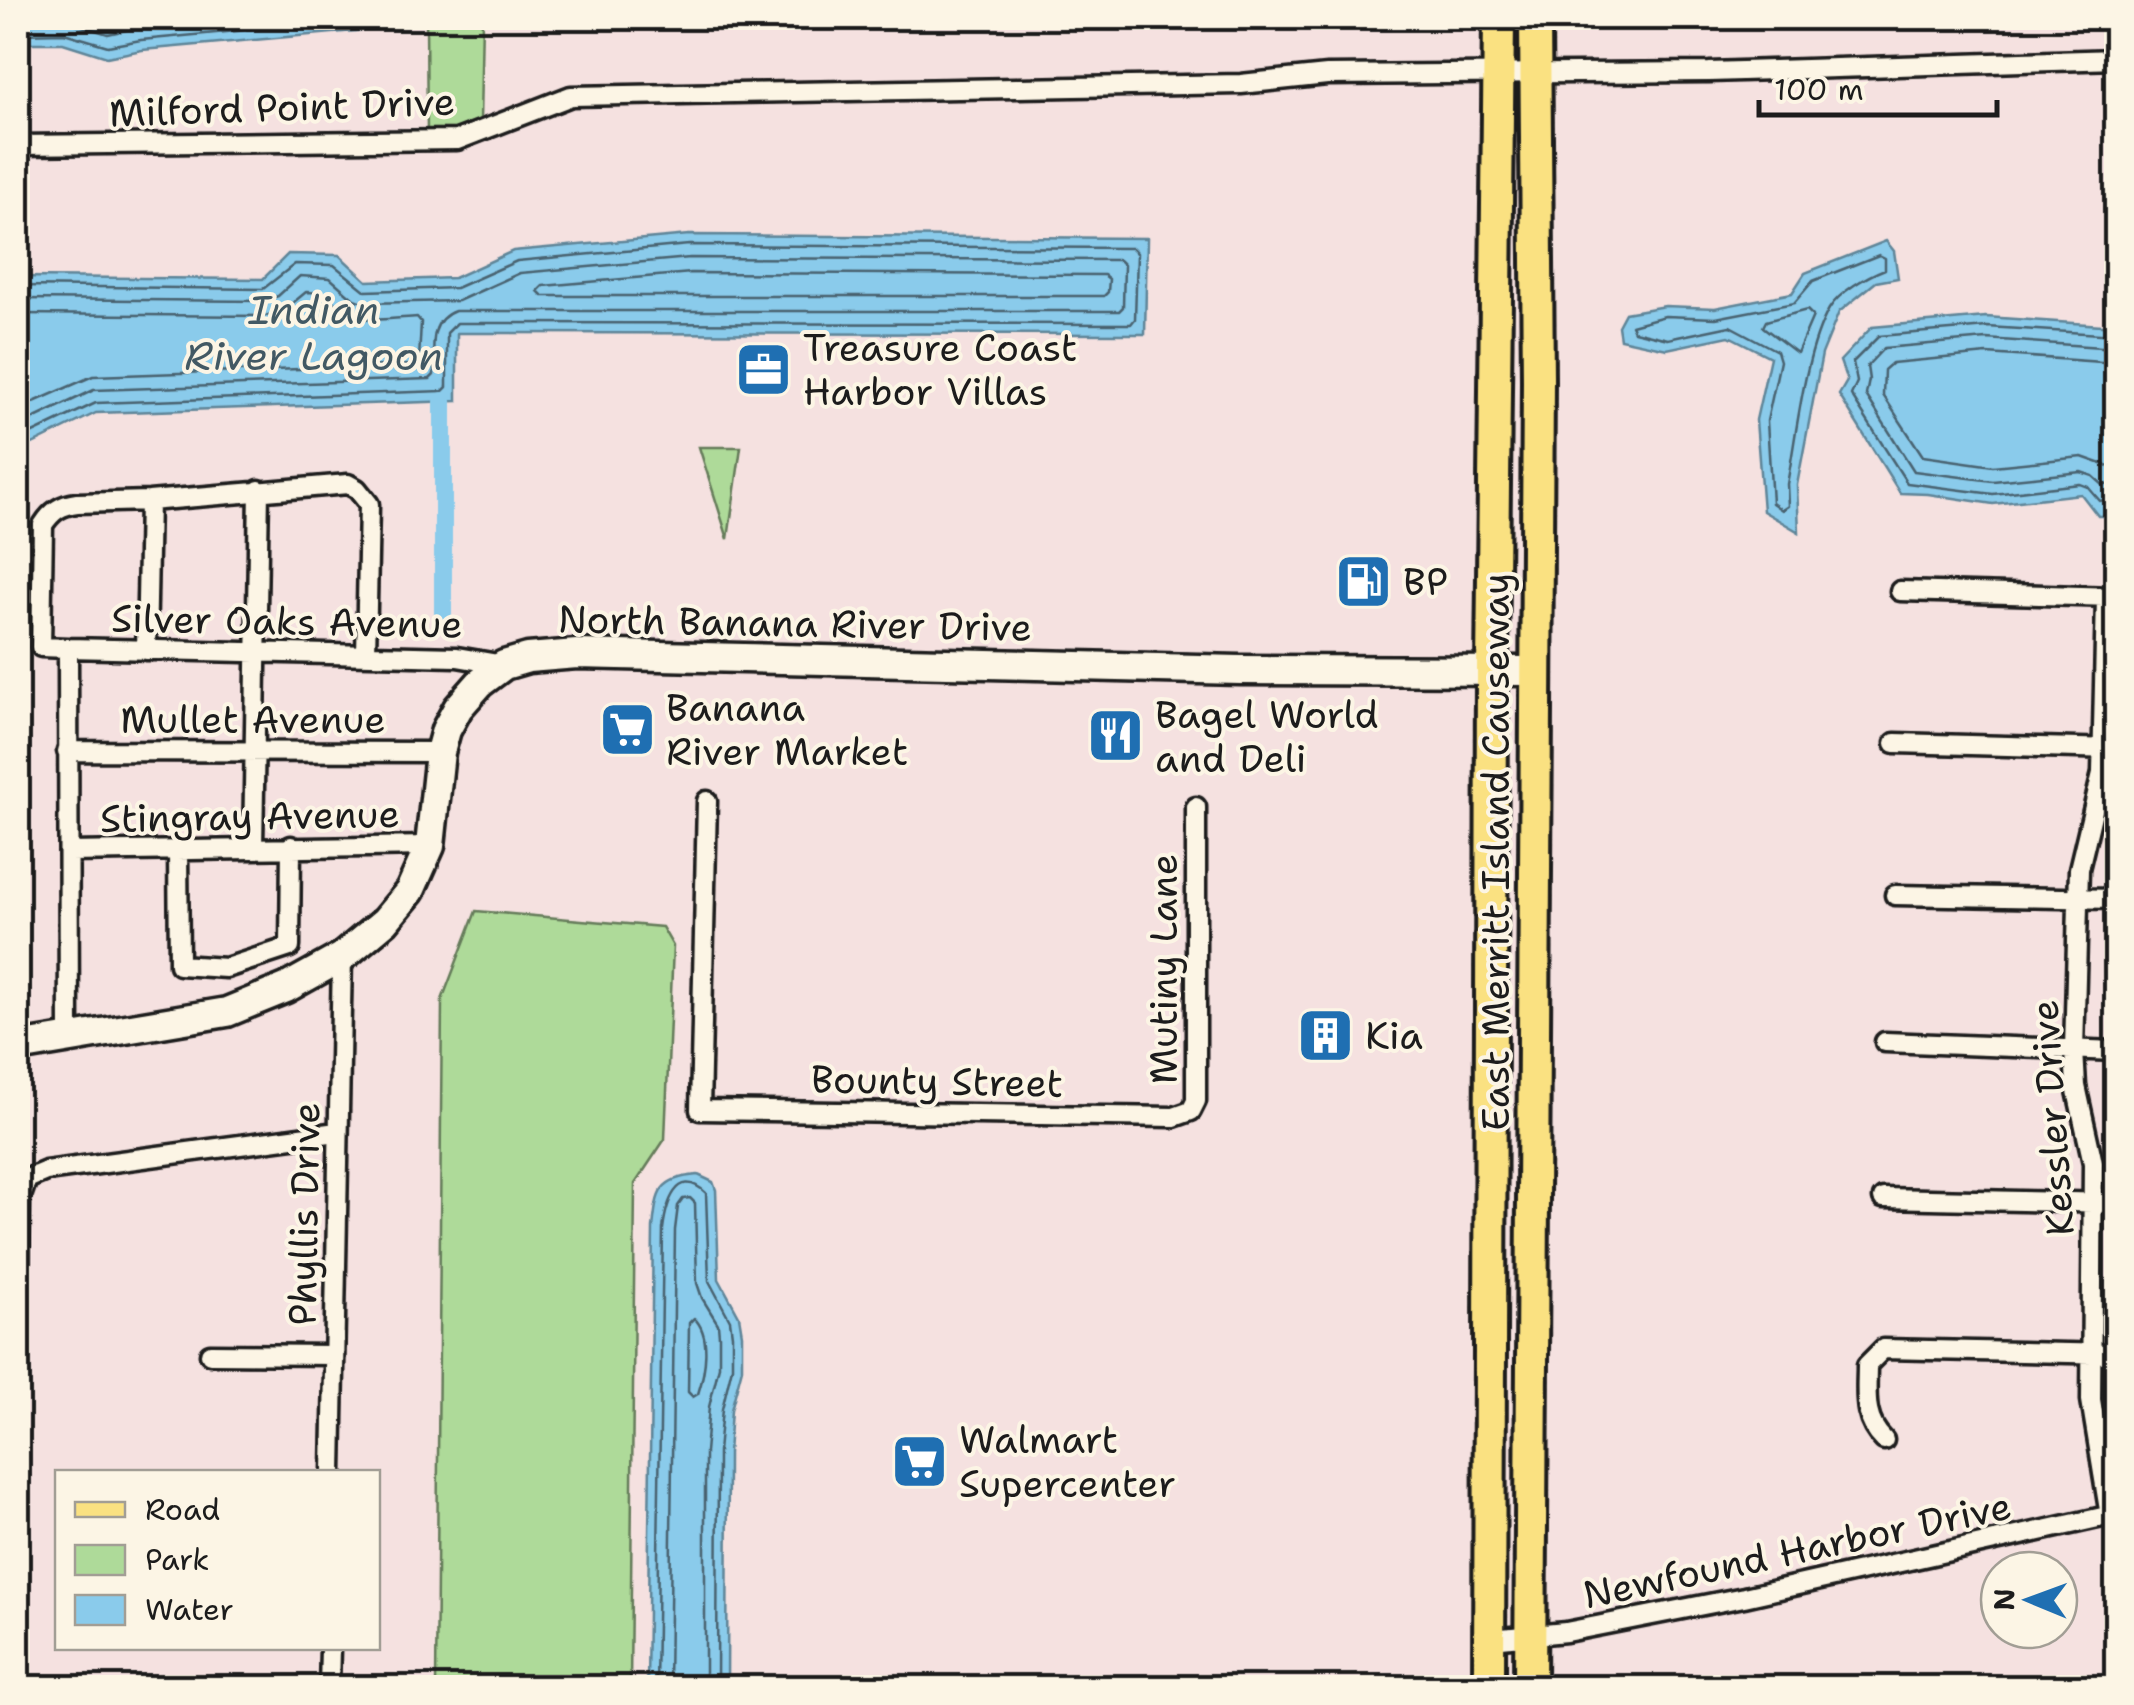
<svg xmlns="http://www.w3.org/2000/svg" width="2134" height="1705" font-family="'Shantell Sans',sans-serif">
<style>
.green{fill:#aeda99;stroke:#657b5a;stroke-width:2.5}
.water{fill:#8acbeb;stroke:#5e8598;stroke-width:2.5}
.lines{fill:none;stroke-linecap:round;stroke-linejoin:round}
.shore{stroke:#48626f;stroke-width:2.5}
.canal{stroke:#8acbeb;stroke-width:18}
.street-casing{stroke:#1c1c1c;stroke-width:25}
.secondary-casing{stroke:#1c1c1c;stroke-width:35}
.primary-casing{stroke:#1c1c1c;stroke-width:38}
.street{stroke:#fcf5e5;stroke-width:18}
.secondary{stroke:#fcf5e5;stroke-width:28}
.primary{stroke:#fae181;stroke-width:30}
.labels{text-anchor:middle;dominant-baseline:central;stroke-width:8;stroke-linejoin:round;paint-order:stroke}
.street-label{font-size:38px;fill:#1c1c1c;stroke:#fcf5e5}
.poi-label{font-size:38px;fill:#1c1c1c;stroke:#fcf5e5;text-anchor:start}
.water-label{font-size:40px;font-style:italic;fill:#425964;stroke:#fcf5e5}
</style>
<rect width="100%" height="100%" fill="#f5e1e0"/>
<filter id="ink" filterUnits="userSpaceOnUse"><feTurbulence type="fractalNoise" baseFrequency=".01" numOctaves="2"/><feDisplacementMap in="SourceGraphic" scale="20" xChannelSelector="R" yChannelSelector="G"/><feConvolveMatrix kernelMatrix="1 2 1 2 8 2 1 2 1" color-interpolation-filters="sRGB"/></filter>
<g filter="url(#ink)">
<path class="green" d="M450 18H482L480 123 467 129 427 135 426 21Z
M699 447H741L728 539Z
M476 911 662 927 673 946 665 1139 635 1184 630 1687H436L442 1000Z"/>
<path class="water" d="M18 18H450L355 31 142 50 107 57 63 43H18Z
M689 235 1147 238 1145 334 457 333V401L96 413 18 451V277L263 279 288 254 339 255 367 281 454 278 513 251Z
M1886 241 1894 251 1898 278 1876 282 1839 312 1822 354 1797 485 1799 532 1763 511 1756 420 1770 357 1729 336 1667 349 1620 339 1618 326 1625 313 1665 306 1715 308 1792 293 1805 273Z
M1986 317 2116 326V499L2107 516H2098L2081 494 1993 504 1928 494 1900 493 1839 395 1847 381 1840 361 1872 327Z
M698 1175 713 1182 716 1190 719 1279 739 1316 742 1334V1368L731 1410 728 1453 727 1687H647L653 1228C657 1192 658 1178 698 1175Z"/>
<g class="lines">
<path class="shore" d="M18 21H66L108 34 140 27 252 18
M18 34 64 33 108 46 141 40 379 18
M1879 255 1885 258V269C1867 276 1839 292 1829 309 1804 353 1797 433 1787 484L1788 506 1782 510 1772 503 1767 421 1780 361 1777 351 1730 326 1668 339 1634 331 1631 325 1665 316 1716 318 1794 303 1813 281Z
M691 273 1104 275 1109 279 1108 292 1104 296H543L538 291 543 286Z
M18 286 263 289 295 264 334 265 366 291 456 288 517 261 689 245 1132 248 1137 253 1135 319 1131 324 457 323 447 333V387L443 391 96 403 18 440
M18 299 264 301 278 296 300 276 330 278 354 299 365 303 458 301 520 273 690 258 1119 260 1124 265 1123 307 1119 311H455C427 321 434 350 434 375L430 379 94 390 18 426
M1807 310 1813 316 1797 353 1763 327 1766 321Z
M18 314 265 316 283 311 306 292C337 292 332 310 357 317 375 322 398 318 417 317L421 322 419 360 415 365 93 376 18 409
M2116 335 1987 327 1879 336 1853 362 1857 382 1851 395 1907 483 1993 494 2080 484 2088 487 2100 501 2116 497
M2116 348 1986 339 1884 348 1867 366 1869 380 1866 395 1914 471 1993 481 2081 472 2093 476 2103 485 2116 484
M2116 363 1987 354 1892 363 1884 370 1883 395 1923 456 1993 466 2082 457 2116 469
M694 1318C712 1335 705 1372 698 1394L693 1397 688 1392 689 1323Z
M656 1688 663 1229C666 1206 676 1165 706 1193L709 1281 730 1320 732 1335V1367L722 1409 718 1452 717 1688
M669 1688 675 1230 678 1206 683 1199 690 1198 695 1203 697 1283 702 1298 718 1324 719 1336V1366L709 1407 705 1452V1688"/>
<path class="canal" d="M443 614V401"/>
<defs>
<path id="street" d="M18 145 457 140 571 96 1241 84 1327 75 1709 72 2116 59
M1900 591 2115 597
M2106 597 2102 773 2079 869 2074 1050 2076 1086 2093 1163 2091 1400 2110 1516
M68 648 457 657 504 665
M146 650 149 501
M1895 743 2116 749
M67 751 440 752
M707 801 700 1110 1174 1117 1191 1111 1196 1101V807
M253 847 259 490
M178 850 179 965 226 968 290 947 291 846
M70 852 430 846
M1895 895 2116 899
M69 1040 68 648 41 647 43 525C52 511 61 505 77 503L149 501 348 484 357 489 369 504 366 655
M1885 1042 2116 1051
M1883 1198 2116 1203
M210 1354 334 1355
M18 1355 20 1199 27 1179 46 1171 337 1132
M1884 1440C1862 1419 1867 1393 1867 1365L1883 1349 2116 1354
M332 1472 342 957
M1490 1639 1566 1632 1744 1597 2116 1514
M329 1688 330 1648"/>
<path id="secondary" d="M18 1047 227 1012 286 988 342 957 385 921 410 891 430 846 440 752 446 730 458 708 480 683 504 665 528 658 577 654 1240 670 1536 671"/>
<path id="primary" d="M1489 1688 1492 670 1499 18
M1530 1688 1538 381 1535 18"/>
</defs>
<use href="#street" class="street-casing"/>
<use href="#secondary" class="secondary-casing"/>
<use href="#primary" class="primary-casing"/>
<use href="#street" class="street"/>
<use href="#secondary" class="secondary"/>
<use href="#primary" class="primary"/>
</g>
</g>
<defs>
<symbol id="office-square" viewBox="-11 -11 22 22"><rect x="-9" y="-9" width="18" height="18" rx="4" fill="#1f6fb2" stroke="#fcf5e5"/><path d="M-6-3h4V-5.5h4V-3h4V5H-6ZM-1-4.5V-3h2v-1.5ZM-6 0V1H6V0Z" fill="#fff"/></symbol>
<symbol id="fuel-square" viewBox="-11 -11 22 22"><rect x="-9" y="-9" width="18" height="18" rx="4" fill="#1f6fb2" stroke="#fcf5e5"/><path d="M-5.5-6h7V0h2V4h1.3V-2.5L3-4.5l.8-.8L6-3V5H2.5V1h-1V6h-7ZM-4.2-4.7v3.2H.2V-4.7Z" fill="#fff"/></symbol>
<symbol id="supermarket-square" viewBox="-11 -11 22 22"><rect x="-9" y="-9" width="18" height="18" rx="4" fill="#1f6fb2" stroke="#fcf5e5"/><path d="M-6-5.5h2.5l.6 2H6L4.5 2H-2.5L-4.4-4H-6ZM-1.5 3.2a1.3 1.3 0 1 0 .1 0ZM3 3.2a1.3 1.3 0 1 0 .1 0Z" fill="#fff"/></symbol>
<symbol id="restaurant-square" viewBox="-11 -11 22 22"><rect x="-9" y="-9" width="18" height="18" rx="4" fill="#1f6fb2" stroke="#fcf5e5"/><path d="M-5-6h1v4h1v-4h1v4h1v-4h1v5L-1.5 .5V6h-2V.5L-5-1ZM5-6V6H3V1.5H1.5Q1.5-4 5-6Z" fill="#fff"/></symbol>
<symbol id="building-square" viewBox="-11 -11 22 22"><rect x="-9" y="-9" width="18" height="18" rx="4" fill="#1f6fb2" stroke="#fcf5e5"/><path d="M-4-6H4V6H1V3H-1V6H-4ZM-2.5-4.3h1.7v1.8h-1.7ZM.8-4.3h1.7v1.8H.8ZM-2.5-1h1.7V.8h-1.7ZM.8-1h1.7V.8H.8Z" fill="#fff"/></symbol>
</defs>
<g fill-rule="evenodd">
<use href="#office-square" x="732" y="338" width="63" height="63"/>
<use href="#fuel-square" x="1332" y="550" width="63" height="63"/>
<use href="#supermarket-square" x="596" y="698" width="63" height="63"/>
<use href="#restaurant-square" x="1084" y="704" width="63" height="63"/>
<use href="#building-square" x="1294" y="1004" width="63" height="63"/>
<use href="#supermarket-square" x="888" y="1430" width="63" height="63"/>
</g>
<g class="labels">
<g class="street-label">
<text transform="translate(282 107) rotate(-2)">Milford Point Drive</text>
<text transform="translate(287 621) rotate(1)">Silver Oaks Avenue</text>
<text transform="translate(795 623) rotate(1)">North Banana River Drive</text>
<text x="253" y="719">Mullet Avenue</text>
<text transform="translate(250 816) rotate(-1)">Stingray Avenue</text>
<text transform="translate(1495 852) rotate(-90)">East Merritt Island Causeway</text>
<text transform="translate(1163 969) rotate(-90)">Mutiny Lane</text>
<text transform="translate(937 1081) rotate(1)">Bounty Street</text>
<text transform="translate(2052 1118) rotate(-94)">Kessler Drive</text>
<text transform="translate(304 1214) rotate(-89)">Phyllis Drive</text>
<text transform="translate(1797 1550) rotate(-12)">Newfound Harbor Drive</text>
</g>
<g class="poi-label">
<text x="803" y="347">Treasure Coast<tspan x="803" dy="44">Harbor Villas</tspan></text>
<text x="1403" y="581">BP</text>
<text x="666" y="707">Banana<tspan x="666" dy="44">River Market</tspan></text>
<text x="1155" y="714">Bagel World<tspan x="1155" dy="44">and Deli</tspan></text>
<text x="1365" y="1035">Kia</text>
<text x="959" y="1439">Walmart<tspan x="959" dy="44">Supercenter</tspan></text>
</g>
<g class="water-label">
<text x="314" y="310">Indian<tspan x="314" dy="46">River Lagoon</tspan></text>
</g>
</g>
<rect width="2134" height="1705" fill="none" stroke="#fcf5e5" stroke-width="60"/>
<rect x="30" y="30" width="2074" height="1645" fill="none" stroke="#1c1c1c" stroke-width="4" filter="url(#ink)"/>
<rect x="55" y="1470" width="325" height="180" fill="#fcf5e5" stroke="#a29e95" stroke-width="2.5"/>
<rect x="75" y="1502" width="50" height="15" fill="#fae181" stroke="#a29e95" stroke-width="2.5"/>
<text x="145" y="1520" font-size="30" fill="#1c1c1c">Road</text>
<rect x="75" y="1545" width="50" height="30" fill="#aeda99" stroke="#a29e95" stroke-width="2.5"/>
<text x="145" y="1570" font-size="30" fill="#1c1c1c">Park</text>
<rect x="75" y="1595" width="50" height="30" fill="#8acbeb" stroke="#a29e95" stroke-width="2.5"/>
<text x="145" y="1620" font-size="30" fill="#1c1c1c">Water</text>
<g transform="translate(2029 1600) rotate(271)"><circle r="48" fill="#fcf5e5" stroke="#a29e95" stroke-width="2.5"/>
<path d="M0-8L18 38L0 25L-18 38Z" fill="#1f6fb2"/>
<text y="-15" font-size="28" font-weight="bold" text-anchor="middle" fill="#1c1c1c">N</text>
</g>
<path d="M1759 100v15h238v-15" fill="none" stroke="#1c1c1c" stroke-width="5"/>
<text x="1774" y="100" font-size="30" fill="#1c1c1c" stroke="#fcf5e5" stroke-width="8" paint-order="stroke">100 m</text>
</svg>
